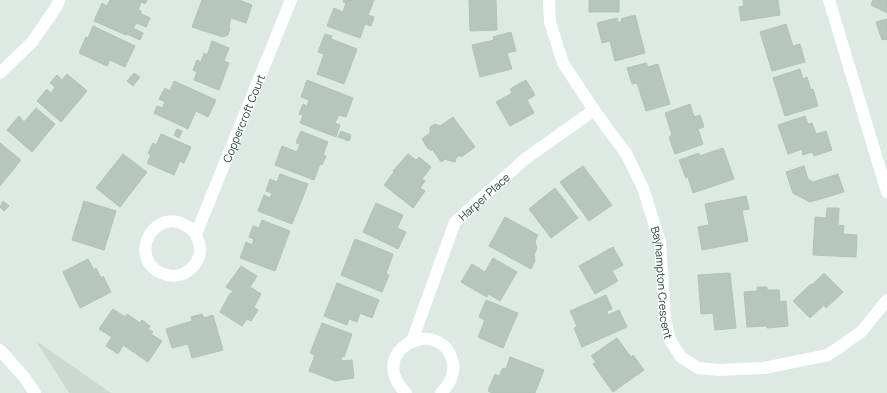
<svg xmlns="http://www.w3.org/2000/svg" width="887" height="393" font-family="Manrope,sans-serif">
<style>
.built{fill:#ccd9d2}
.building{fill:#b6c6bf;stroke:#b0c2ba}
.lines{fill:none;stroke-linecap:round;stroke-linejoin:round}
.minor{stroke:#fff;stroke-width:12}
.labels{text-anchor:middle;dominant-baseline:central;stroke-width:3;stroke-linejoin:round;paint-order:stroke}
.street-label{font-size:11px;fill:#1f3831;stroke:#edf6f1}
</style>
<rect width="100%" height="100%" fill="#dde9e3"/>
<path class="built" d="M36 341 111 393H69Z"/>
<path class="building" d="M110 0H147L145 4 141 2 138 10 141 11V14L150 18 146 27 137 23 133 28 143 33 140 40 127 34 126 35 94 21 102 3 107 6Z
M202 0H239L252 5 246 23 231 18 229 26 230 29 228 35 223 37 192 27Z
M344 0H374L368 15 374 17 371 26 365 24 360 38 327 26 334 8 343 12 346 3 343 2Z
M469 0H496L497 30 470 31Z
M589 0H619V12H589Z
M743 0H778L780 15 741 21 739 7 744 6Z
M873 0H887V13L871 5Z
M635 15 645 53 615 61 610 41 602 43 597 23 617 18 618 22H622L621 19Z
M887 19V39L882 40 876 22Z
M786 24 793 46 800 44 805 62 772 71 760 32Z
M93 26 135 46 125 67 110 60 107 66 79 53 86 37 88 38Z
M511 32 516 51 507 53 512 69 480 77 472 45 494 40 493 37Z
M325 34 332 36 331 39 357 49 344 84 317 74 324 54 318 52Z
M212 41 229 48 224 61 229 63 219 90 194 80 197 72 193 70 197 60 201 62 204 53 207 55Z
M646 63 648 67 658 64 670 104 646 111 637 83 632 84 627 68Z
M800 69 803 79 807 77 811 90 813 89 818 106 785 116 773 78Z
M134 73 140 77 133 86 127 81Z
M67 74 87 91 61 122 37 101 47 89 51 93 55 87 50 83 57 75 62 80Z
M307 80 353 98 346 117 339 115 335 123 340 125 336 137 300 123 303 115 299 114 303 104 307 106 309 100 301 97Z
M526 80 535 95 527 100 534 113 510 126 496 102 512 93 510 89Z
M174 81 216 100 208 117 196 111 188 129 154 113 157 106 162 108 165 102 159 99 165 88 170 91Z
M690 104 694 117 700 115 704 127 698 129 703 144 675 154 669 137 672 135 665 113Z
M36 108 55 124 32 152 7 130 19 116 24 122Z
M805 116 808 124 812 123 816 134 826 131 832 150 814 156 812 152 803 155 802 149 788 154 778 125Z
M453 117 475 147 461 157 460 155 456 158 455 162 447 160V158L441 162 432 149 431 151 429 148 428 149 422 139 430 133V127L435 124 440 126Z
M177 129 182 131 179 138 174 135Z
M301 131 328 142 323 155 326 156 322 165 320 164 314 180 275 165 282 146 297 152 300 144 296 143 297 140Z
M341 131 351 135 349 141 338 137Z
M161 134 191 147 184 163 180 161 174 175 147 163 151 155 148 153 153 143 156 145Z
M0 143 21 160 0 186Z
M723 148 734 179 693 193 688 177 686 178 679 160 699 153 700 156Z
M123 154 147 172 120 207 96 188Z
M408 154 416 160 419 157 431 167 422 179 425 181 420 188 425 191 413 208 384 185 394 172 393 171Z
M583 166 612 205 589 221 560 182Z
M804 166 808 179 813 182 838 174 844 192 810 202 793 193 786 172Z
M280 174 308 184 292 224 258 211 264 195 270 198 272 193 266 191 270 179 277 182Z
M555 188 578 218 551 238 529 209Z
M746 196 749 209 742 210 748 241 702 250 698 227 709 225 705 204Z
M3 201 9 206 4 211 0 207Z
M84 201 116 211 104 250 72 240Z
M376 203 403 215 397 228 406 232 398 249 363 232Z
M827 208H839L838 225 844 226 843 234 857 235 856 257 813 255 815 217 826 218Z
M505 217 538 235 535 241 537 249 534 254 535 261 531 269 489 246Z
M262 220 290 231 275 271 240 258 246 242 252 245 254 239 249 237 253 226 259 228Z
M355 239 393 254 386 274 389 275 382 292 341 275Z
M613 247 623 265 612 271 618 281 595 294 579 266Z
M493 258 517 272 500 301 489 294 487 297 461 282 472 264 485 272Z
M88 259 94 270 96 268 101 278 103 276 111 292 80 308 63 272Z
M241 266 257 276 250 287 261 294 254 307 258 310 251 321 247 319 242 326 220 312 229 295 233 291 226 287Z
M730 273 736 328 715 330 713 313 701 314 698 275Z
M824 273 843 292 826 308 824 305 810 318 793 301 811 284 812 285Z
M337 283 379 300 372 318 360 313 357 322 349 319 347 325 324 316Z
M757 287H767V290H779L780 302 786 301 788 326 767 328V326L747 327 744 292 757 291Z
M606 295 612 309 607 311 608 315 619 310 627 327 582 347 574 328 577 326 570 311Z
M486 300 518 313 503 348 478 337 485 320 479 317Z
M113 309 125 317 127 314 140 323 142 320 150 326 148 329 153 332 151 334 162 341 148 362 123 345 118 354 106 346 112 337 99 329Z
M202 314 204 318 213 315 223 350 192 358 188 344 172 348 166 329 192 321 191 317Z
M322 323 352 334 344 357 342 356 341 361 352 360 354 378 335 381 309 371 315 355 310 353Z
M617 338 631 357 633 355 644 370 613 392 593 364 596 362 591 356Z
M510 357 544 370 535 393H492L488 391 495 374 499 376 503 368 506 369Z"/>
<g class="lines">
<g class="minor">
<path id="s1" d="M549 0 550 22 563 63 594 110 627 155 643 188 660 242 665 319 670 340 681 357 698 368 719 370 764 368 828 355 861 332 887 300"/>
<path d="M829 0 887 192"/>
<path d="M0 73 32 42 57 6 59 0"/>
<path id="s2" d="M196 234C163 197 126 250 157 271 163 274 168 276 174 276 189 275 202 261 200 246 199 242 197 238 196 234L291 0"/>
<path id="s3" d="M412 341 455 222 525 159 594 110"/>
<path d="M0 350 24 377 35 393"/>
<path d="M406 393C363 350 442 313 453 363 455 375 449 385 441 393"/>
</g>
</g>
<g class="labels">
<g class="street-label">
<text stroke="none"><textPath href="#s2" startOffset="296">Coppercroft Court</textPath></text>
<text stroke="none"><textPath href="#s3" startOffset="165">Harper Place</textPath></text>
<text stroke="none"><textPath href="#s1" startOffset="311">Bayhampton Crescent</textPath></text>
</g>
</g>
</svg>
